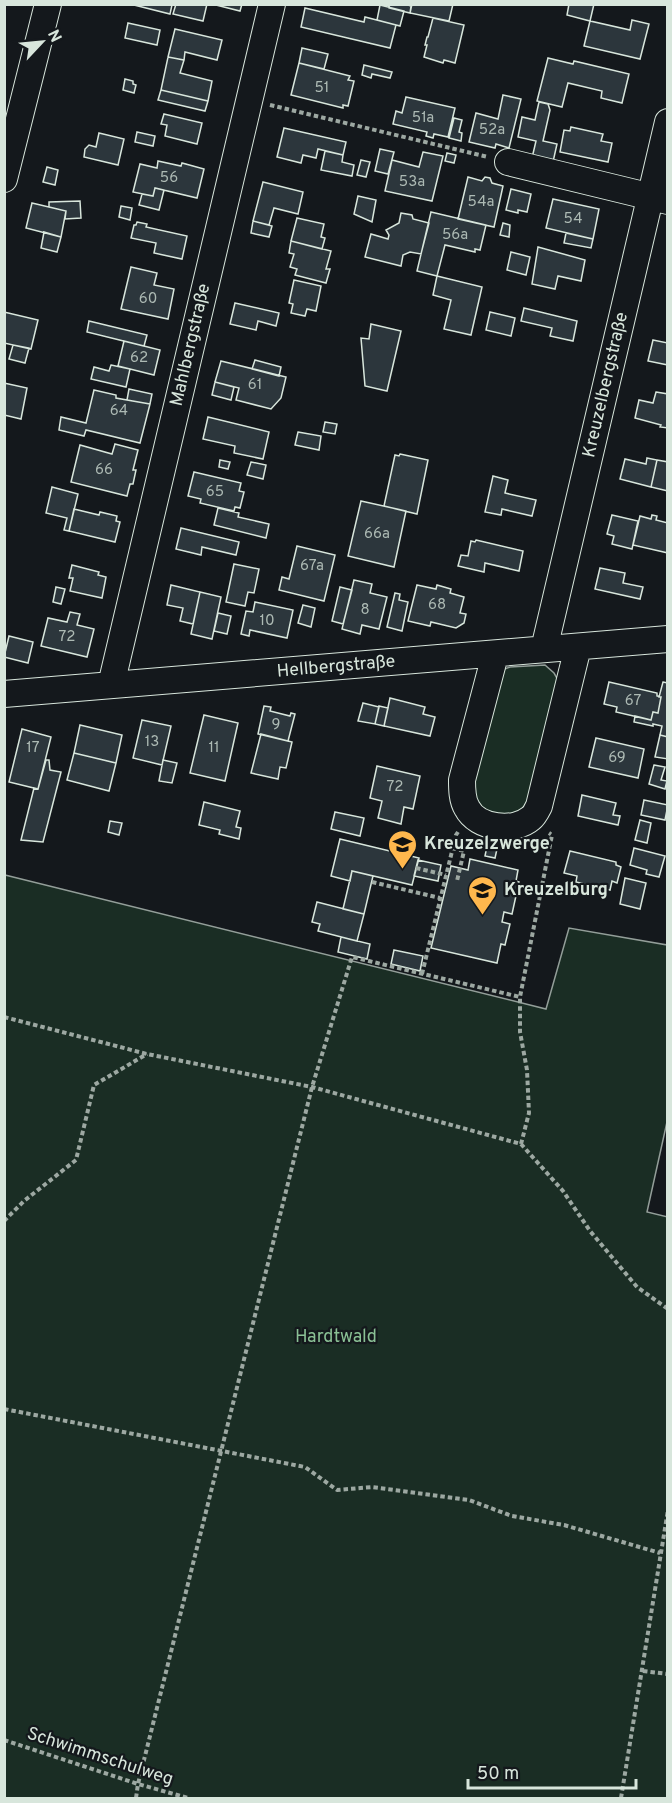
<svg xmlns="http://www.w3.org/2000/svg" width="672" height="1803" font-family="Overpass,sans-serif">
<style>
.green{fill:#1a2d24;stroke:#939e99;stroke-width:1.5}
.building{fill:#2c363c;stroke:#d8e6dc;stroke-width:1.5}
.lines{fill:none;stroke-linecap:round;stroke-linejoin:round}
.minor-casing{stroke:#d8e6dc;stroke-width:28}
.path{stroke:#9da8a2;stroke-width:4;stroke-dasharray:4.5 3;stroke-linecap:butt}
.minor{stroke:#14181c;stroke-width:26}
.labels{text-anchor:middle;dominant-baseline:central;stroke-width:4.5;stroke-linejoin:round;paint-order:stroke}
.number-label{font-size:15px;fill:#adbab4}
.street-label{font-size:18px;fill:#d8e6dc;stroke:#14181c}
.poi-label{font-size:18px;font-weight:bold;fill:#d8e6dc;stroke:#14181c;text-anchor:start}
.park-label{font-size:18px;fill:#8ac095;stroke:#14181c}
</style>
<rect width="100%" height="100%" fill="#14181c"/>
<path class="green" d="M545 665 554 673 561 685 532 805 510 819 477 807 471 787 502 670 510 667Z
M5 875 546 1009 569 928 667 945V1122L647 1212 668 1217 667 1798H5Z"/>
<path class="building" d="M130 4H171L172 5 170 14Z
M176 4H207L203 21 173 14Z
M212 4H242L240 11Z
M389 4H405L411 6 410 13 389 8Z
M412 4H453L449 21 410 13Z
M569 4H594L590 21 567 15Z
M380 5 404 11 400 26 377 20Z
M305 8 364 22 365 17 396 25 390 48 301 27Z
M433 18 464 25 455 63 444 60 443 63 424 57 427 45H425L427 37H428Z
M632 20 649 24 640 59 584 46 590 21 630 30Z
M128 23 160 30 157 45 125 38Z
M175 29 222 40 217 60 185 52 184 60 168 57Z
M302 48 328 54 324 69 299 63Z
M168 57 184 60 180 73 212 81 208 101 161 90Z
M548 58 573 64 574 61 629 74 622 103 601 98 602 91 568 83 562 107 537 101Z
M299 63 350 76 348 80 354 81 348 106 343 105V108L291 95Z
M364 65 392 72 390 78 372 74 371 78 362 75Z
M125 79 133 81V84L136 85 134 93 123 90Z
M161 90 208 101 205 111 158 100Z
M503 95 521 99 509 148 496 144 495 148 469 142 476 113 498 119Z
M406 97 455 108 448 137 434 134 433 138 426 136 427 132 393 124 396 111 402 113Z
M539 102 548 104 550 110 543 141 557 144 553 162 532 158 536 141 518 137 522 117 535 120Z
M164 114 202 123 197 144 165 136 167 125 161 124Z
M454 118 462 120 459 132 462 133 461 141 449 138Z
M571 127 603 134 601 141 612 143 608 162 560 152 564 130 570 131Z
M284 128 346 142 343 155 318 149 316 158 303 155 301 163 277 157Z
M137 132 155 136 153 146 135 142Z
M99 133 124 139 118 165 84 157 85 149 89 145 96 147Z
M380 149 394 152 388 174 375 171Z
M325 151 343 155 342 162 354 165 352 176 321 170Z
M423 152 443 156 432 201 385 191 392 160 419 167Z
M447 153 456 155 454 163 445 161Z
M361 160 370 162 366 177 357 175Z
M158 161 181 166 182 163 204 169 197 198 155 188 153 196 133 192 140 164 157 168Z
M47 167 58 170 55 185 43 182Z
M468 177 482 181 485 177 490 178 492 183 503 186 494 227 458 219Z
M263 182 303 192 298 214 274 208 269 225 253 221Z
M155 188 164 190 159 210 139 205 142 194 153 196Z
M511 189 531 194 527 212 518 210V213L506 210Z
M358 196 376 200 372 222 354 214Z
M553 199 599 209 593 239 546 228Z
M80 201 81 218 65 219 66 211 49 207V202Z
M32 203 66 211 61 237 26 228Z
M121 206 132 208 130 220 119 217Z
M431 212 486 225 480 250 475 249V252L445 245 437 276 417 271Z
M401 213 412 215 413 219 429 223 421 254 410 252 403 255 401 266 365 257 371 234 388 239 389 235 386 230 399 223Z
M297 218 324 224 321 237 325 238 322 249 291 241Z
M253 221 272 226 269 237 251 233Z
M137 222 147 224 146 227 187 236 182 259 154 253 156 243 131 238 134 225H136Z
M503 223 510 225 509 237 500 235Z
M44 232 61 237 57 252 41 248Z
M566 233 593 239 591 248 564 243Z
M291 241 331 251 326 269H330L326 283 295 275 297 269 290 267 294 254 289 253Z
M538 247 585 260 581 281 558 276 555 289 532 284Z
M511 252 530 257 526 275 507 270Z
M131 267 157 273 154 285 174 289 168 319 121 309Z
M437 276 482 287 471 335 444 329 451 300 433 295Z
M294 280 321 286 316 311 307 309 305 316 291 313 293 304 289 303Z
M235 303 279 313 276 326 258 321 256 330 230 324Z
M524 308 577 321 573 341 550 336 552 328 521 321Z
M4 312 38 320 31 349 4 343Z
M490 312 515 318 511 336 486 330Z
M89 321 147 335 144 346 87 332Z
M371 324 401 331 387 391 365 386 361 338 369 339Z
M653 340 668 343V365L648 361Z
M124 341 160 350 154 375 118 366Z
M13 345 29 348 25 363 9 359Z
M255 360 281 367 279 376 252 369Z
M221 361 286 377 281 398 271 409 236 400 239 388 215 382Z
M111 365 130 369 126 387 91 379 94 367 109 371Z
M215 382 234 387 231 400 212 395Z
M4 383 27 388 21 419 4 415Z
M129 389 152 394 150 404 127 400Z
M94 390 116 395V398L150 404 140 443 86 430 84 436 59 430 61 417 86 423Z
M656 392 668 394V428L660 427 661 425 635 418 639 400 653 403Z
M208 417 269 432 263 459 234 453 235 446 203 439Z
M325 422 337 424 335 434 323 432Z
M298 432 321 436 319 450 295 445Z
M115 444 138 450 133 470H136L133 484H130L127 496 71 482 80 445 112 454Z
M400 454 428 460 417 514 384 506 395 455 399 456Z
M647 458 657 460 651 487 620 479 625 459 646 464Z
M220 460 230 462 228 469 219 467Z
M657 460 668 462V491L651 487Z
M251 462 266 465 263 479 247 475Z
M194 472 241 483 239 491 244 492 240 508 235 507 234 511 200 503 201 499 188 496Z
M493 476 508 480 505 493 536 500 532 516 502 509 501 515 485 512Z
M52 487 78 494 69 531 64 530 67 518 46 513Z
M361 501 406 511 394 567 348 556Z
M218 508 239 513 238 517 269 524 266 538 214 525Z
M74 509 99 515 100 512 117 516 116 521 120 522 115 542 69 531Z
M612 515 638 521 632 549 612 544 614 536 607 534Z
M652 515 657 516 656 520 668 523V553L633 545 640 516 651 519Z
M181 528 239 542 236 555 202 547 201 555 176 549Z
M476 540 523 551 519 571 485 563 484 572 458 566 461 555 468 556 471 541 475 542Z
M297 546 335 555 324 601 279 590 282 577 289 579Z
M234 564 259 569 254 593 248 592 245 606 226 602Z
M72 565 99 572 98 575 106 577 102 598 70 591 73 578H69Z
M600 568 625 573 623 583 643 587 640 599 595 589Z
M354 580 372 584 370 593 387 597 379 629 362 625 360 634 342 629Z
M171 585 200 592 193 624 180 621 183 608 167 605Z
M417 585 436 589 437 585 451 589 450 593 464 597 460 613 466 614 464 623 456 628 431 622 430 626 408 621Z
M56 587 65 589 61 604 53 602Z
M340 587 352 590 343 624 332 621Z
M200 592 221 597 212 639 191 634Z
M395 593 400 594 399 600 408 602 402 631 387 627Z
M255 602 293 610 287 638 250 630 249 636 241 634 246 611 253 612Z
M303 605 315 608 311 627 298 623Z
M70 612 80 614 77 625 94 629 87 657 41 646 48 618 67 622Z
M218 613 231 616 227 634 214 631Z
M9 636 33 642 28 663 4 657Z
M609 682 657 693V696L661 697 658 713 653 712 651 720 616 712 617 707 604 704Z
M663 682 668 683V737L660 735 662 726 653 724V726L634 722 635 716 651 720 653 712 658 713 661 697H659Z
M390 698 425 707 423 714 435 717 430 736 384 726Z
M363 703 379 707 375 724 358 721Z
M264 706 271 707 270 711 290 716 291 713 295 714 288 741 258 734Z
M379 706 388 708 384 726 375 724Z
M204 715 238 723 225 781 190 773Z
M142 720 171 726 162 765 133 758Z
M80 725 122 735 116 763 74 753Z
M22 729 51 737 38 789 9 782Z
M261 734 292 742 286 768 280 767 278 779 251 773Z
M660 735 668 737V759L655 757Z
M596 738 644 749 638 778 589 767Z
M74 753 116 763 109 791 67 780Z
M46 760H49L50 770 61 772 43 842 21 840 34 788 38 789Z
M163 760 177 763 172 783 159 781Z
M654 765 665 767 661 780 667 781 665 789 649 784Z
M377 766 420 776 413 809 404 807 401 824 378 818 382 801 370 798Z
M582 795 616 803 613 815 620 816 618 825 578 816Z
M644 800 668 805 665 820 641 815Z
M204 802 240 811 236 827 241 828 239 839 219 834 220 830 199 825Z
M335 812 364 818 360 836 331 829Z
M640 820 651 823 647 843 635 840Z
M110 821 122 823 119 835 108 832Z
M340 839 419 858 412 885 352 871 350 881 331 876Z
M487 846 497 849 495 858 485 856Z
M634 848 665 856 659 877 646 874 647 870 630 865Z
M570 851 616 862V865L621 867 617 883 612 881 610 890 576 882 577 876 564 873Z
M470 859 518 870 516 881 519 882 512 914 504 912 502 922 510 924 505 945 501 944 497 963 431 948 451 866 468 870Z
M418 860 441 865 438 881 414 876Z
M352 871 373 876 364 914 343 909Z
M625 878 646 883 640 909 620 904Z
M317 902 364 914 357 941 318 931 320 924 312 922Z
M341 937 370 944 367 959 338 952Z
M394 950 423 956 420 971 391 964Z"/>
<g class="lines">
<defs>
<path id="minor" d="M508 162 668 201
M4 179 48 4
M544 649 668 122
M495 655 462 780C462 789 462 800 467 808 477 828 514 833 531 818 534 816 537 810 539 806L578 647
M111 685 272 4
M4 694 668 639"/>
</defs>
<use href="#minor" class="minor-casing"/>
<path class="path" d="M270 105 488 157
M452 848 464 851 457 881
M416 868 446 875
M372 882 440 898
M422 974 456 835 458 832
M4 1017 147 1054 312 1087 521 1144 563 1191 590 1231 637 1287 668 1309
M521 1144 529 1113 527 1070 520 1032V997L552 835 549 833
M4 1221 24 1201 76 1160 94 1085 147 1054
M4 1409 305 1467 337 1490 372 1487 469 1500 512 1516 564 1525 660 1553
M643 1671 668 1674
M4 1740 138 1784 188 1798
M136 1798 138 1784 312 1087 352 957 520 997
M621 1798 668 1510"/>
<use href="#minor" class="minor"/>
</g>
<defs>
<symbol id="school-pin" viewBox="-11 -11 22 30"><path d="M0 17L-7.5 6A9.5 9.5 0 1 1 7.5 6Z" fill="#ffb74d" stroke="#14181c"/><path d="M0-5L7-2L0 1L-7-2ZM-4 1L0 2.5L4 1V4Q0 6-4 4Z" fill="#111"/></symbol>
</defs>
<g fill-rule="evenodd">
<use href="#school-pin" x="386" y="828" width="33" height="45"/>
<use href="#school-pin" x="466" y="874" width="33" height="45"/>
</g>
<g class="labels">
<g class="number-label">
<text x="322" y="88">51</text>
<text x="423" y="118">51a</text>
<text x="492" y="130">52a</text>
<text x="169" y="178">56</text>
<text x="412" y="182">53a</text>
<text x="481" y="202">54a</text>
<text x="573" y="219">54</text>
<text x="455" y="235">56a</text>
<text x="148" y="299">60</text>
<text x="139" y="358">62</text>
<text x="255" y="385">61</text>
<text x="119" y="411">64</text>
<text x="104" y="470">66</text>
<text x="215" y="492">65</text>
<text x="377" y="534">66a</text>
<text x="312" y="566">67a</text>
<text x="437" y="605">68</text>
<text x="365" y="610">8</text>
<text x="267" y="621">10</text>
<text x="67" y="637">72</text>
<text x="633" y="701">67</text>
<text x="276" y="725">9</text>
<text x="152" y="742">13</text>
<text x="33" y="748">17</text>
<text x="214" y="748">11</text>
<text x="617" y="758">69</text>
<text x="395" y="787">72</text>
</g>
<g class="street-label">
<text transform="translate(191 345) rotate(-77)">Mahlbergstraße</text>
<text transform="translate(606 385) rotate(-77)">Kreuzelbergstraße</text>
<text transform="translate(336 667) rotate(-5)">Hellbergstraße</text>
<text transform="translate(100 1757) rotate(18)">Schwimmschulweg</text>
</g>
<g class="poi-label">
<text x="424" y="844">Kreuzelzwerge</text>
<text x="504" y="890">Kreuzelburg</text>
</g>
<g class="park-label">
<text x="336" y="1337">Hardtwald</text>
</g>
</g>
<rect width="672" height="1803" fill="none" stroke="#d8e6dc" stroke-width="12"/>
<g transform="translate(42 42) rotate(64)" stroke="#14181c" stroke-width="4.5" paint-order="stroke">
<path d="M0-4.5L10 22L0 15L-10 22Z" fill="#d8e6dc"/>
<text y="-9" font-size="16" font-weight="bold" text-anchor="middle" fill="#d8e6dc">N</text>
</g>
<path d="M468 1779v9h168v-9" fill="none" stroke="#d8e6dc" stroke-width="3"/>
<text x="477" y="1779" font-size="18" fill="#d8e6dc" stroke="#14181c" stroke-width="4.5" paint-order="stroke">50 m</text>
</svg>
